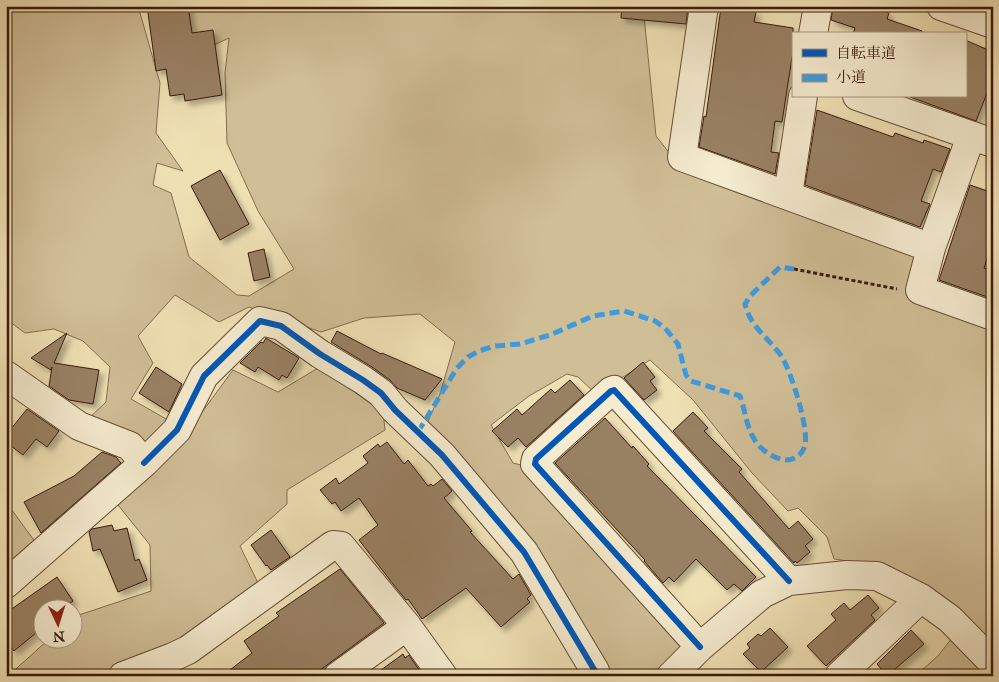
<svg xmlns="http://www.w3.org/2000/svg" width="999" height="682" font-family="'IM FELL Great Primer','Noto Serif JP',serif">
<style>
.green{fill:#d0be97;stroke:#846c52}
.building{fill:#988163;stroke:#391a0c;filter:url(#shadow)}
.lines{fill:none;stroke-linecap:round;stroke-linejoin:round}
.minor-casing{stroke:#664c36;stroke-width:30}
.path{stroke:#391a0c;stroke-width:3;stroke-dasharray:4 2.5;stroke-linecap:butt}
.minor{stroke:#f5ebce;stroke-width:28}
.quiet{stroke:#3e9bde;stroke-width:5;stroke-dasharray:10 5;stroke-linecap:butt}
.cycleway-casing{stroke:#f5ebce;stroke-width:9}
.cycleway{stroke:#0057b8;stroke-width:6}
</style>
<defs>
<filter id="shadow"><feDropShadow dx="4.5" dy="4.5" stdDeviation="2.5" flood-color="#0004"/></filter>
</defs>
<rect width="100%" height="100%" fill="#efe0b4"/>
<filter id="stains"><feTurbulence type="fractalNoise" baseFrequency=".004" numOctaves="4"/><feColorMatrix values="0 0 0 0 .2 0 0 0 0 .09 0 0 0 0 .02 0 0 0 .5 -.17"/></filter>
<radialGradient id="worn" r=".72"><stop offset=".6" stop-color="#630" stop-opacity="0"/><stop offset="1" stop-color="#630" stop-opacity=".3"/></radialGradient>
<path class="green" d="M6 6H138L160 83 156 133 183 171 157 163 153 185 171 193 189 257 237 295 249 296 294 269 258 211 227 143 225 73 229 38 201 51 188 38 185 16 196 6H643L656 136 678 164 914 252 917 260 912 284 993 323V676H915L938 656 965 621 889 567 834 559 827 537 798 508 788 511 752 473 693 400 650 360 596 394 578 377 567 374 529 396 491 425 513 463 525 466 683 639 682 649 652 676H609L568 615 425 428 440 394 455 342 420 314 364 318 321 332 249 307 219 322 175 295 138 336 153 363 131 399 168 420 186 434 233 370 278 392 318 368 383 411 385 430 287 490V504L240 546 258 583 174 650 101 673V676H8L48 640H72L73 617 151 591 150 545 118 505 159 465 87 420 106 402 110 367 83 341 54 329 25 333 6 319Z
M6 502 39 547 6 571Z"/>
<path class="building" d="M147 6H188L192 33 213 30 222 95 185 101 184 94 170 96 166 69 156 71Z
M622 6H688L686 24 621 18Z
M833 6H870L889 13 887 19 922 31 921 34H853L855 28 831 20Z
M721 7 756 12 754 22 793 28V51L782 122 775 121 771 152 779 153 775 174 699 147 704 116 706 117Z
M965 40 993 52V78L976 121 910 97 965 96Z
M817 110 893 137 895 133 923 143 924 140 950 149 941 172 933 169 921 201 930 204 920 227 805 185Z
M220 170 249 224 220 240 191 186Z
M970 185 993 193V242L984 268 993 271V299L939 280Z
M264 249 270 277 254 281 248 253Z
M337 331 381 354 382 353 442 379 425 400 397 388 390 380 372 367 331 342Z
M67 333 54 363 99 370 93 404 69 400 49 386 52 367 51 370 31 358Z
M266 338 299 358 287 378 282 375 279 380 258 367 255 372 240 363 261 342 263 343Z
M643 362 655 377 650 381 657 390 644 400 624 378Z
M156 367 182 384 169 412 139 393Z
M570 380 584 395 526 447 518 438 508 447 492 431 517 409 522 415 551 389 555 393Z
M27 409 59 431 47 447 36 439 23 455 6 442V435Z
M693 412 708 428 704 431 742 469 739 472 782 521 789 529 798 521 813 539 805 546 810 552 797 563 795 561 794 563 673 431Z
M605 418 632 448 633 446 649 464 647 466 756 577 742 591 734 584 727 590 696 559 674 582 669 577 663 583 644 561 645 560 555 463Z
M387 442 404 464 408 460 428 486 431 484 433 486 442 479 452 491 444 498 472 531 470 532 513 579 519 574 531 595 527 599 530 602 501 627 466 588 422 619 408 599 406 600 393 584 359 540 378 525 359 498 341 511 335 502 332 504 320 490 336 478 339 484 368 463 363 456 378 444 380 447Z
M102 452 116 457 121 463 41 533 24 502 74 476Z
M112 525 114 531 127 528 135 561 139 559 147 580 118 592 100 549 93 551 89 532 92 529Z
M271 530 290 557 271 570 267 565 266 566 251 545Z
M340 569 384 623 312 676H222L252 653 244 641 279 616 276 613Z
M57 577 73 601 61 610H42V628L14 651 6 641V613Z
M868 595 879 608 871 615 875 620 826 666 807 646 836 620 831 614 844 603 850 610Z
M770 628 788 647 761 672 743 654 750 648 747 644 758 634 761 636Z
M911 630 924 644 887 676 877 664Z
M403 654 405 658 409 655 421 673 418 676H373Z"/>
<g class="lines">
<defs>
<path id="minor" d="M704 6 682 157 931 248 920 290 993 316
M941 6 993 24
M813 34 818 6
M857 96 993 143
M788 195 803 96
M931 248 971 136
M6 375 79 426 130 446 144 463 6 584
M144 463 177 430 204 376 260 321 281 326 320 354 363 380 381 393 395 410 442 455 524 552 595 671
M700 647 535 464 536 459 611 391 614 390 789 581
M123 676 173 657 188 650 333 545 341 546 407 626 443 676
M338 676 407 626
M671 676 700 647 762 594 789 581 847 575 877 576 921 598 950 619 993 663
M839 676 921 598"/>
</defs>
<use href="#minor" class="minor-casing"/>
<path class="path" d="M794 269 897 289"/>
<use href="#minor" class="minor"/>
<path class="quiet" d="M418 432 457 368 468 357 479 351 495 346 520 344 550 335 593 316 624 311 655 321 665 328 678 344 686 375 691 381 740 396C745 409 746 425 753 437 758 448 773 459 786 460 795 460 803 454 805 445 809 428 791 372 782 357 770 339 750 327 745 304L751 295 780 267 794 269"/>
<defs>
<path id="cycleway" d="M144 463 177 430 204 376 260 321 281 326 320 354 363 380 381 393 395 410 442 455 524 552 595 671
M700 647 535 464 536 459 611 391 614 390 789 581"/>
</defs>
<use href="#cycleway" class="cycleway-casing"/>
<use href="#cycleway" class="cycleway"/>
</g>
<rect width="999" height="682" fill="none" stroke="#efe0b4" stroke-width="25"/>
<rect x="8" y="8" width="984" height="667" fill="none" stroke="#391a0c" stroke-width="2.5"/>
<rect x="12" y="12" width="974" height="657" fill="none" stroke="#391a0c"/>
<rect x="792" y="32" width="175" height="65" fill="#f5ebce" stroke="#aa9780"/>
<rect x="802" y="49" width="25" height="8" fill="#0057b8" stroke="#aa9780"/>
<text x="836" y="58" font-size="15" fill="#391a0c">自転車道</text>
<rect x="802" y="74" width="25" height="8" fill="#3e9bde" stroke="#aa9780"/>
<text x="836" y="82" font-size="15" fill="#391a0c">小道</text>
<g transform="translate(58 624) rotate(176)"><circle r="24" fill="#f5ebce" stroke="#aa9780"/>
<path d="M0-4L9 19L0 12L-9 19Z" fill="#8f2418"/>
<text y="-8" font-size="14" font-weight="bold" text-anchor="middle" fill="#391a0c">N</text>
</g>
<rect width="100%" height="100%" filter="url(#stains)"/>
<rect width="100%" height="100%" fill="url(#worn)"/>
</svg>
